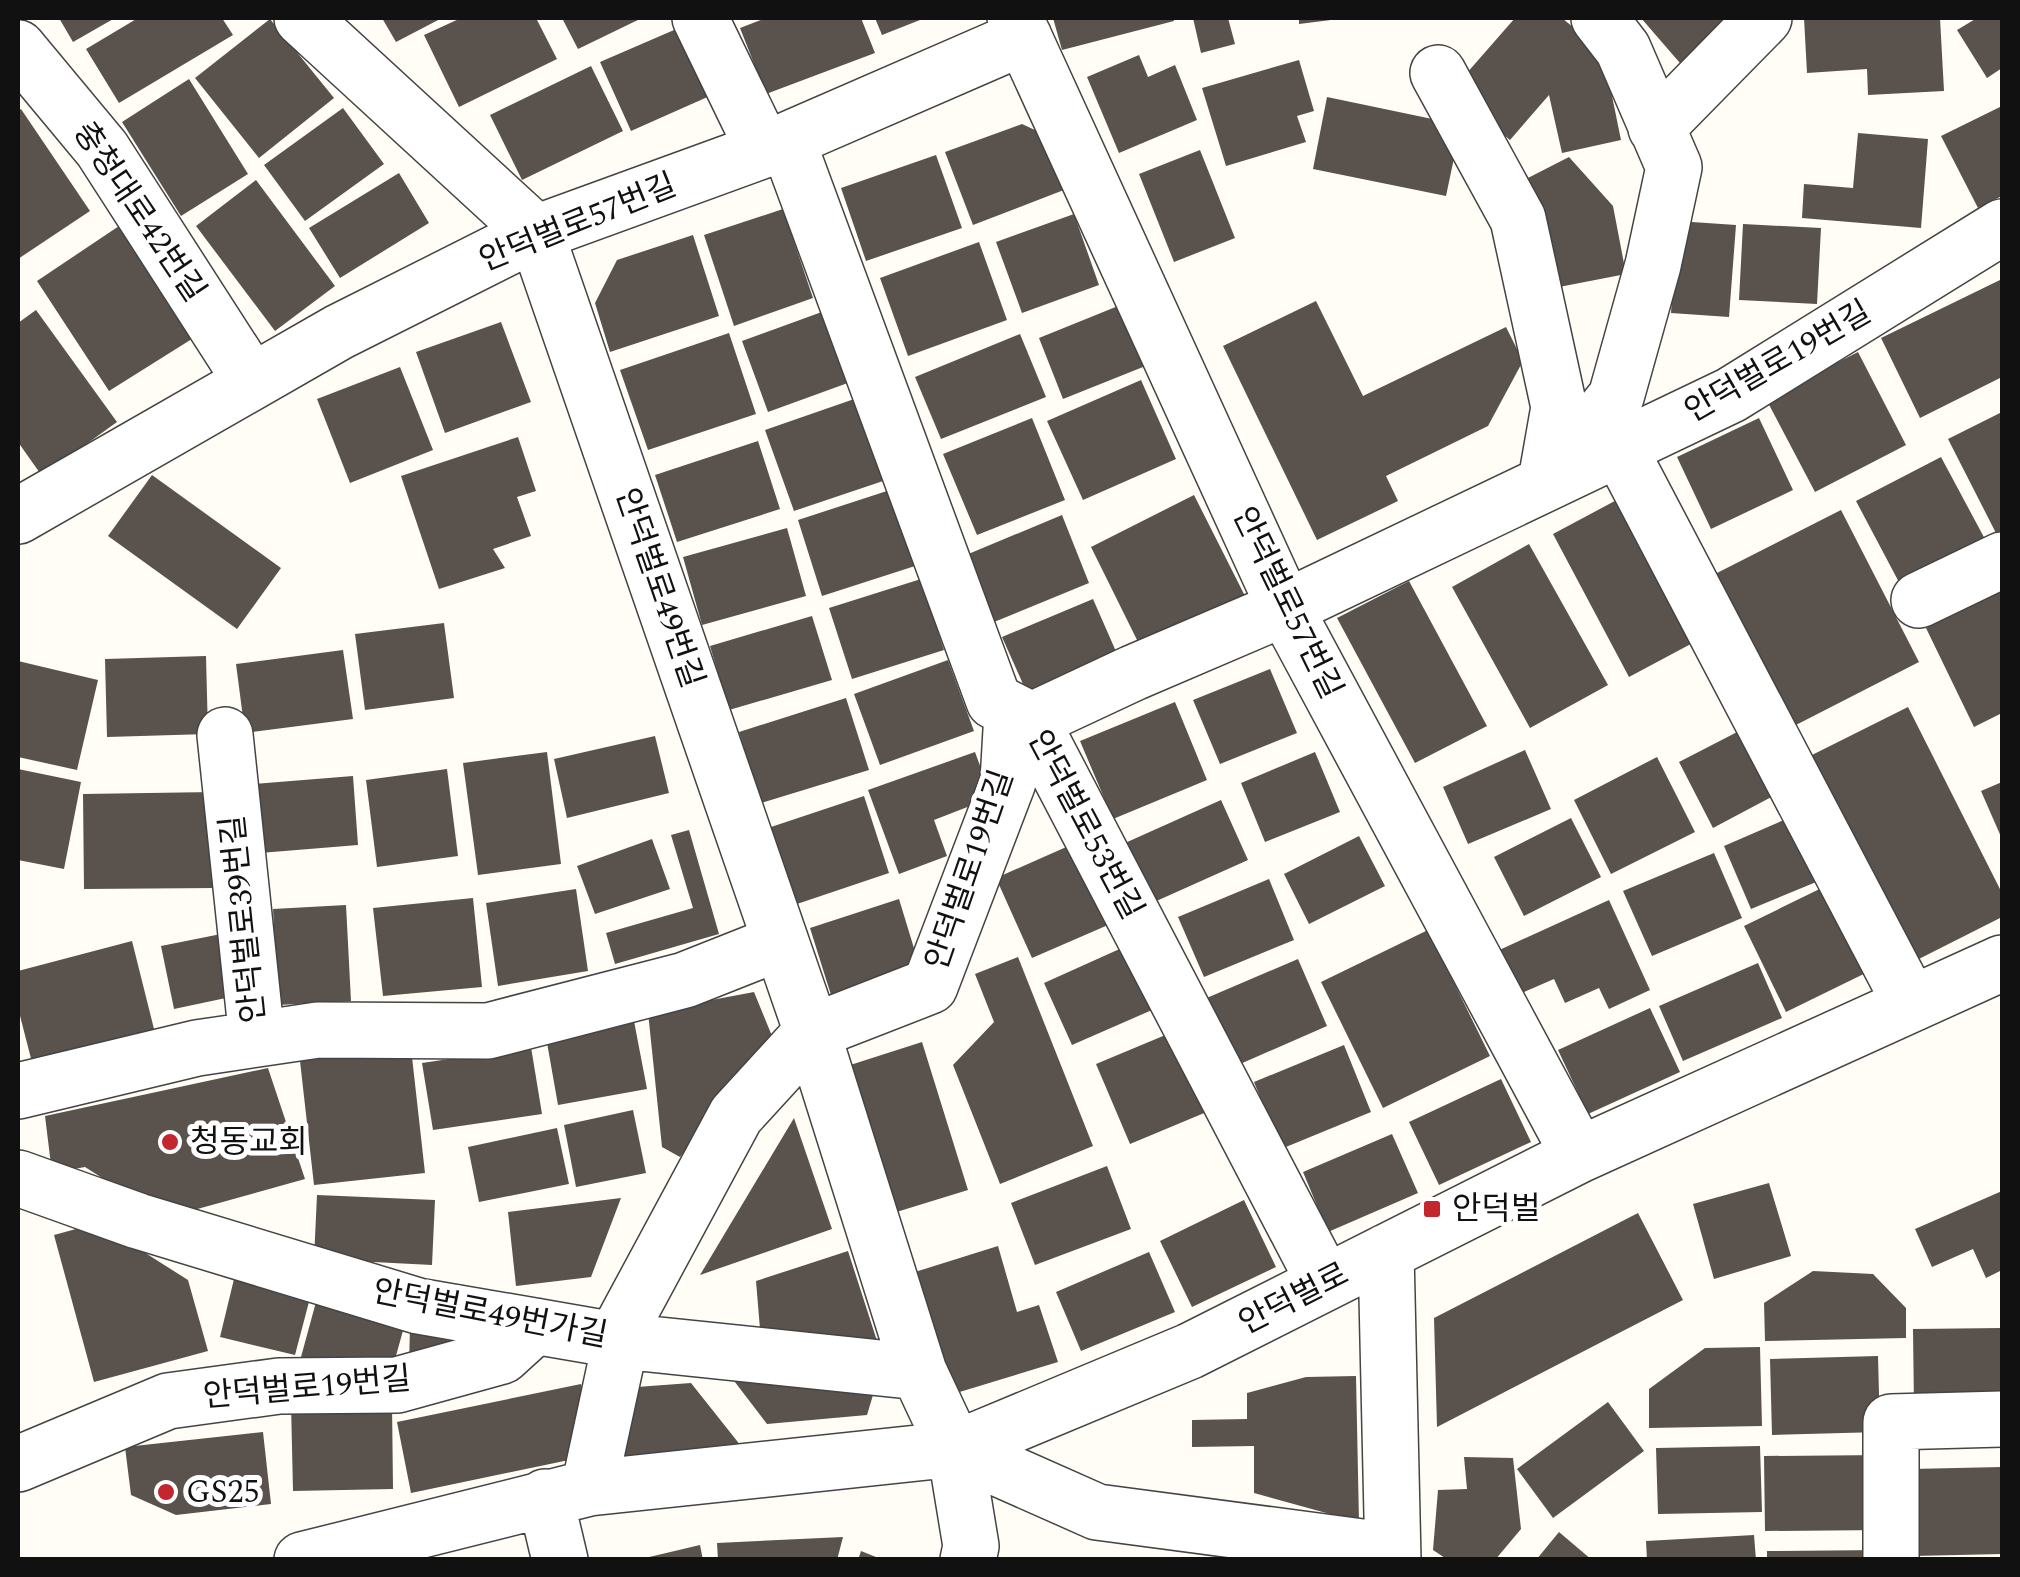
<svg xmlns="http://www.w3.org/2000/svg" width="2020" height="1577" font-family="Spectral,'Noto Sans KR',serif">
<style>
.building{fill:#5a524d}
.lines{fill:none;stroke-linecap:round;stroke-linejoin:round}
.minor-casing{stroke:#444;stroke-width:58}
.minor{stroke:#fff;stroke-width:55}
.poi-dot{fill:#c4262e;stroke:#fff;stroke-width:4}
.labels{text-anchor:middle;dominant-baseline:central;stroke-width:10;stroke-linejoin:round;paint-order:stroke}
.street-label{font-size:32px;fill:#111;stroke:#fff}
.poi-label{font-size:32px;fill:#111;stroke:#fff;text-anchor:start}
</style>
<rect width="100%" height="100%" fill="#fffdf5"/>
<path class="building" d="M59 18H115L73 42Z
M138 18H222L233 35 119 103 86 49Z
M382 18H442L396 42Z
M461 18H536L557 59 459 107 424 35Z
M562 18H642L578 49Z
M766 18H861L875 53 766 94 740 28Z
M875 18H925L882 35Z
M1053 18H1173L1174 21 1062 50Z
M1193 18H1228L1235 44 1201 53Z
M1299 18H1331V20L1299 24Z
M1515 18H1562L1603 52 1621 140 1562 153 1549 95 1510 140 1452 90Z
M1641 18H1748L1686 70Z
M1804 18H1940L1944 91 1868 95 1867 69 1807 73Z
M1977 18H2002V68L1987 78 1957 30Z
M270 19 334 98 259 158 195 78Z
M681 27 712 95 631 131 600 62Z
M1139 55 1148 77 1175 65 1197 120 1119 153 1087 77Z
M1299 60 1314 111 1297 116 1306 142 1226 166 1202 88Z
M591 66 623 131 522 180 490 115Z
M189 79 248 174 181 216 122 122Z
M1327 97 1461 125 1446 196 1313 169Z
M2002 106V196L1978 208 1941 136Z
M343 108 384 164 305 221 264 165Z
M21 109 90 211 18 259V111Z
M1022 124 1050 137 1069 188 973 225 945 152Z
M1858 133 1928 139 1921 228 1802 218 1804 184 1853 188Z
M1200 150 1235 238 1174 262 1139 174Z
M936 155 962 228 866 261 841 188Z
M1569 157 1613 206 1626 274 1559 287 1522 181Z
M399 173 429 223 340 278 309 228Z
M256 180 335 286 275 331 196 226Z
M783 209 813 298 734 326 704 235Z
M1074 214 1099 285 1022 313 996 242Z
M128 220 203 332 109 391 37 281Z
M1677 221 1736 225 1729 317 1671 313Z
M1743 224 1821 228 1817 304 1739 300Z
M693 235 719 316 610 352 595 303 617 260Z
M979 242 1007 320 908 356 880 278Z
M2002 279V377L1920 418 1881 338Z
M1316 301 1363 396 1506 327 1523 361 1488 426 1386 476 1398 501 1317 540 1223 346Z
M1123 304 1148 365 1063 399 1039 338Z
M830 309 856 380 768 412 742 341Z
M36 310 117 422 42 476 18 442V323Z
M501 322 531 402 445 433 416 352Z
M729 333 756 414 648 450 620 370Z
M1020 334 1046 397 941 439 915 377Z
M1858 352 1906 445 1815 492 1766 399Z
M400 367 433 450 350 483 317 399Z
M1141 380 1176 459 1083 500 1047 421Z
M860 397 889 479 794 511 765 430Z
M2002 412V535L1998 537 1948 439Z
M1032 418 1065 500 977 535 943 454Z
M1759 418 1793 490 1711 529 1677 457Z
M518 437 536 491 517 497 531 536 493 549 505 568 439 589 401 476Z
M758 441 780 509 677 542 655 475Z
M1941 457 1986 541 1901 586 1856 501Z
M152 475 281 568 237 629 108 536Z
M890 490 915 566 822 596 798 520Z
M1194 495 1245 596 1141 648 1091 547Z
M1626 495 1702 638 1629 677 1553 534Z
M1841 510 1919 662 1792 727 1713 575Z
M1062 515 1089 583 994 622 966 555Z
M787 528 806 596 702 625 683 557Z
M1529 544 1608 685 1530 728 1452 587Z
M921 579 944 650 852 679 829 608Z
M1409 581 1487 726 1415 763 1337 618Z
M2002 591V713L1974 727 1926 628Z
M1093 599 1118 656 1027 693 1002 637Z
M812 616 832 680 729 710 710 646Z
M444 623 454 698 365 710 355 634Z
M343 650 353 719 245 733 236 664Z
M206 656 208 734 107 737 105 659Z
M948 660 974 731 880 765 854 694Z
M18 661 98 680 77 770 18 757Z
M1270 669 1297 733 1220 764 1193 700Z
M846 698 869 770 761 803 739 732Z
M1175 702 1207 780 1113 819 1080 741Z
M1908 707 2002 893V917L1905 966 1800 761Z
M1743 729 1777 794 1713 828 1679 762Z
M655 736 669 793 567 818 554 759Z
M1525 750 1551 809 1468 844 1443 787Z
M547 752 561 864 478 875 463 763Z
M975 752 982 771 970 806 934 820 947 856 899 874 868 790Z
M1315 752 1340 812 1265 842 1241 783Z
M1657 757 1695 832 1611 874 1574 800Z
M18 769 81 782 64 869 18 860Z
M447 769 458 856 377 867 366 780Z
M353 776 358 845 260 853 253 784Z
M2002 782V839L1981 791Z
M214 792 215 888 84 889 83 794Z
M864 796 889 873 794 905 768 828Z
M1221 800 1248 860 1152 903 1125 843Z
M1793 816 1821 880 1751 909 1724 846Z
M1571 818 1601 877 1524 916 1494 857Z
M689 830 719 934 615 964 606 933 693 908 671 835Z
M1359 836 1385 886 1309 924 1284 874Z
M652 839 670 889 595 914 577 866Z
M1073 844 1108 925 1032 958 996 878Z
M1714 853 1742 918 1652 956 1623 891Z
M1269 879 1294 940 1204 977 1178 917Z
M1838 880 1880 966 1786 1012 1744 926Z
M576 889 588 971 498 986 486 903Z
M473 898 482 987 383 996 373 908Z
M899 899 920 968 831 995 810 928Z
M1609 900 1650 990 1609 1009 1599 988 1565 1003 1554 979 1515 996 1495 952Z
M346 905 351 1001 278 1005 273 909Z
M1428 930 1490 1056 1383 1108 1321 982Z
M226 933 240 995 174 1009 161 946Z
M132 941 158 1045 36 1078 18 1008V971Z
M1124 947 1152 1010 1072 1045 1044 983Z
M1018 957 1093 1146 1000 1184 953 1065 994 1022 975 974Z
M1298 959 1327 1026 1231 1068 1202 1000Z
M1758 963 1782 1018 1683 1061 1659 1006Z
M754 992 772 1036 680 1157 662 1147 648 1012Z
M1650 1008 1680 1072 1588 1114 1558 1050Z
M634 1021 647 1089 558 1105 546 1037Z
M1175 1031 1209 1111 1130 1144 1096 1064Z
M922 1042 968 1190 890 1214 844 1067Z
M1344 1045 1371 1112 1281 1149 1254 1082Z
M531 1047 542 1114 433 1130 422 1063Z
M411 1048 425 1173 314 1185 300 1061Z
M268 1068 305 1179 165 1218 85 1167 52 1173 45 1116Z
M1501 1079 1531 1142 1439 1185 1409 1122Z
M633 1110 646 1173 576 1187 564 1125Z
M794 1118 832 1229 700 1275Z
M557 1128 569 1184 479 1202 468 1147Z
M1392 1134 1418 1193 1328 1232 1303 1172Z
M1107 1166 1131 1229 1035 1265 1011 1203Z
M1769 1183 1791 1256 1714 1279 1693 1204Z
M2002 1191V1270L1986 1278 1973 1249 1932 1267 1915 1229Z
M317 1195 435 1200 432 1265 314 1259Z
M621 1198 591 1277 516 1286 508 1212Z
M1244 1200 1276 1267 1192 1307 1160 1241Z
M1638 1213 1683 1300 1437 1427 1434 1318Z
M98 1223 188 1280 208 1351 94 1382 54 1235Z
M998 1246 1017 1312 1039 1305 1058 1362 953 1394 915 1272Z
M848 1251 879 1347 760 1329 756 1281Z
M1149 1252 1175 1312 1081 1351 1056 1292Z
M1813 1271 1873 1274 1906 1308V1338L1765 1341 1764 1303Z
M234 1279 310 1298 295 1355 220 1337Z
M316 1302 404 1327 389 1381 301 1357Z
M410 1326 476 1351 409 1366Z
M2002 1328V1406L1914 1407 1913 1329Z
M1760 1347 1762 1426 1649 1428V1389L1705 1348Z
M1878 1356 1880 1432 1772 1435 1770 1359Z
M728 1373 873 1395 867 1415 767 1424Z
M1356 1376 1359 1522 1254 1493V1446L1192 1447V1420L1247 1419V1393L1306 1377Z
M691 1383 741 1446 612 1463 623 1388Z
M581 1384 591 1430 569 1460 411 1493 397 1422Z
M1608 1402 1644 1451 1553 1518 1517 1469Z
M392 1403 393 1489 293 1491 291 1404Z
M263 1432 271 1504 176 1515 131 1495 125 1447Z
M1760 1446 1762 1512 1658 1514 1656 1448Z
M1884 1455V1530L1765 1531 1764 1456Z
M1464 1457 1513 1458 1521 1529 1495 1560H1448L1433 1550 1438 1490 1467 1489Z
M2002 1467V1554L1913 1556 1911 1469Z
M1559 1532 1592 1560H1536Z
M1754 1535 1756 1560H1647L1646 1541Z
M843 1537 837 1560H718L717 1543Z
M700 1545 703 1560H645V1558Z
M1881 1550V1560H1767V1551Z
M861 1551 881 1559V1560H858Z"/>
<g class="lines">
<defs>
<path id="minor" d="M302 18 536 233 812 1032 919 1372 955 1449 971 1546 968 1560
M700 18 764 150
M1015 18 1285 608 1579 1155
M18 48 102 149 252 382
M1438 73 1518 219 1559 407 1546 481
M1656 128 1764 18
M787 140 994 701 1031 720 1325 1283
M1619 448 1911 1004
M1557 470 1616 397 1653 265 1674 167 1623 49 1599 18
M18 516 339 332 536 233 764 150 1024 37
M1919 600 2002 560
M225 735 257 1039
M18 1091 197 1048 318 1030 488 1031 685 980 781 942
M18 1178 138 1221 418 1306 621 1341 919 1372
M1386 1252 1393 1560
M955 1449 1097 1512 1377 1549 1391 1560
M18 1464 168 1401 279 1386 397 1385 502 1356 535 1326
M589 1488 625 1321 736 1115 812 1032 930 986 1008 782 1011 730 1133 673 1285 608 1731 395 2002 227
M545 1497 560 1560
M302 1560 589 1488 955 1449 1190 1351 1579 1155 2002 963
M1891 1560V1422L2002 1419"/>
</defs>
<use href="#minor" class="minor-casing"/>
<use href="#minor" class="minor"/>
</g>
<g class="poi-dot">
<circle cx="170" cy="1142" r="10"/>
<rect x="1422" y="1199" width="20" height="20" rx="5"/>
<circle cx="166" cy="1492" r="10"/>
</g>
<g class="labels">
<g class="street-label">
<text transform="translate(139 212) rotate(56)">충청대로42번길</text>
<text transform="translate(578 223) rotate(-22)">안덕벌로57번길</text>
<text transform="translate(1778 362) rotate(-30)">안덕벌로19번길</text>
<text transform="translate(659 588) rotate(71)">안덕벌로49번길</text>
<text transform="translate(1287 603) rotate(64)">안덕벌로57번길</text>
<text transform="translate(1085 825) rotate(62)">안덕벌로53번길</text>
<text transform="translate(970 870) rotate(-71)">안덕벌로19번길</text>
<text transform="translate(244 919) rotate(-96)">안덕벌로39번길</text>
<text transform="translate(1294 1299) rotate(-27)">안덕벌로</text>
<text transform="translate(490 1314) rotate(11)">안덕벌로49번가길</text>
<text transform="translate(307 1388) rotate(-5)">안덕벌로19번길</text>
</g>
<g class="poi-label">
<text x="190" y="1142">청동교회</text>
<text x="1452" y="1209">안덕벌</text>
<text x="186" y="1492">GS25</text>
</g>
</g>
<rect width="2020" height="1577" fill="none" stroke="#111111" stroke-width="40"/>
</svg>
